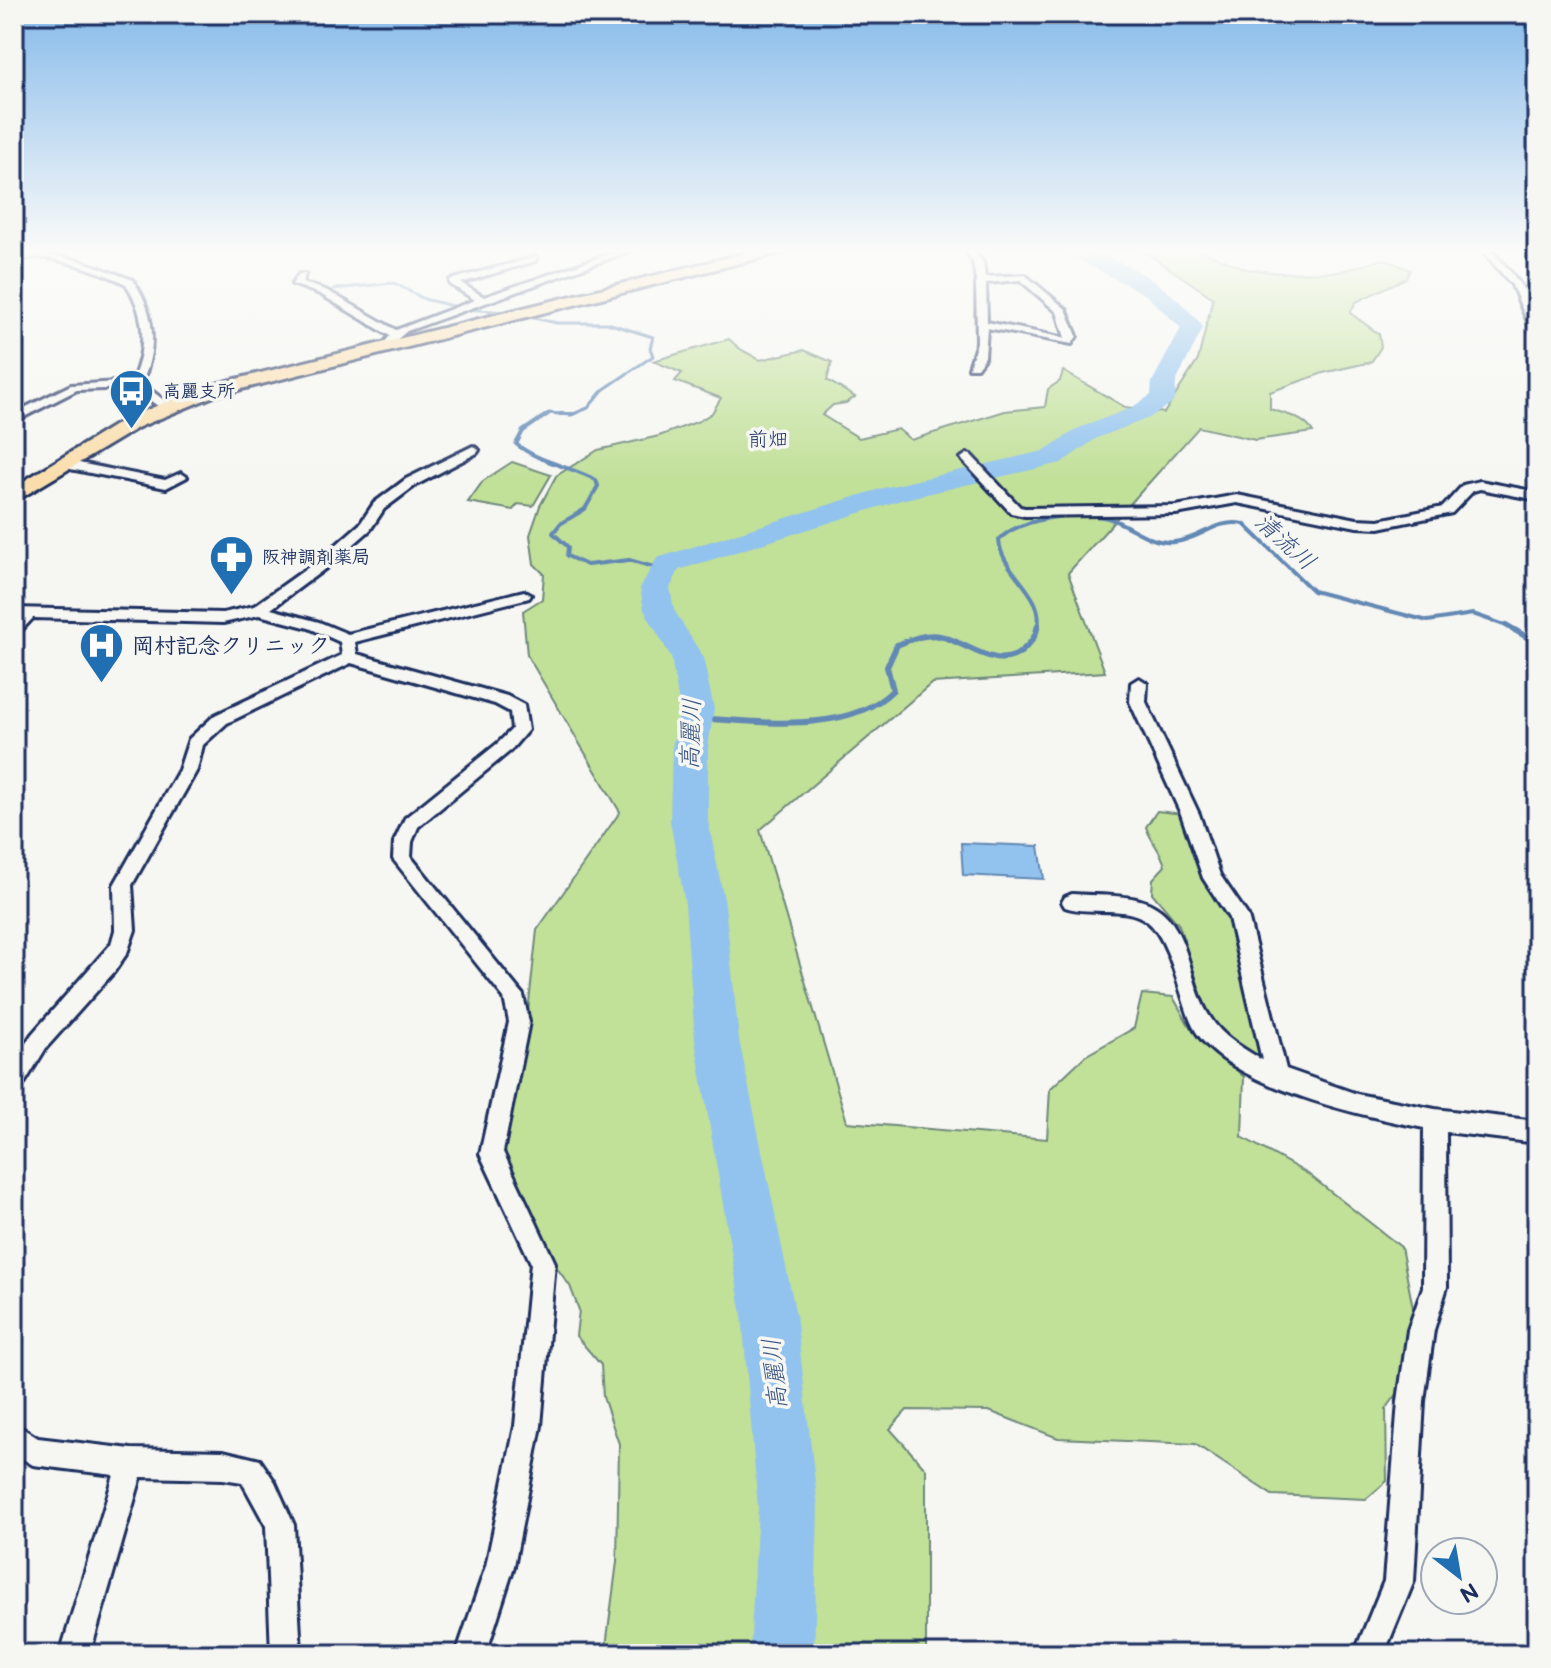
<svg xmlns="http://www.w3.org/2000/svg" width="1551" height="1668" font-family="'Balsamiq Sans','Klee One',sans-serif">
<style>
.green{fill:#c1e098;stroke:#6e887b;stroke-width:2}
.water{fill:#92c3ee;stroke:#6288b4;stroke-width:2}
.lines{fill:none;stroke-linecap:round;stroke-linejoin:round}
.stream-far2{stroke:#6288b4;stroke-width:3}
.stream-far1{stroke:#6288b4;stroke-width:4}
.stream{stroke:#6288b4;stroke-width:6}
.river{fill:#92c3ee;fill-rule:evenodd}
.minor-casing{stroke:#1b2f5e;stroke-width:6}
.tertiary-casing{stroke:#1b2f5e;stroke-width:6}
.primary-casing{stroke:#1b2f5e;stroke-width:6}
.minor{fill:#f6f6f2;fill-rule:evenodd}
.tertiary{fill:#f6f6f2;fill-rule:evenodd}
.primary{fill:#faddab;fill-rule:evenodd}
.labels{text-anchor:middle;dominant-baseline:central;stroke-width:7;stroke-linejoin:round;paint-order:stroke}
.far-poi-label{font-size:18px;font-weight:bold;fill:#1b2f5e;stroke:#f6f6f2;text-anchor:start}
.far-neighbourhood-label{font-size:20px;fill:#1b2f5e;stroke:#f6f6f2}
.poi-label{font-size:22px;font-weight:bold;fill:#1b2f5e;stroke:#f6f6f2;text-anchor:start}
.water-label{font-size:24px;font-style:italic;fill:#395482;stroke:#f6f6f2}
</style>
<rect width="100%" height="100%" fill="#f6f6f2"/>
<filter id="ink" filterUnits="userSpaceOnUse"><feTurbulence type="fractalNoise" baseFrequency=".0125" numOctaves="2"/><feDisplacementMap in="SourceGraphic" scale="16" xChannelSelector="R" yChannelSelector="G"/><feConvolveMatrix kernelMatrix="1 2 1 2 8 2 1 2 1" color-interpolation-filters="sRGB"/></filter>
<g filter="url(#ink)">
<path class="green" d="M1141 249H1197L1246 269 1280 273 1338 272 1385 259 1410 270 1406 278 1356 302 1350 313 1379 334 1381 347 1371 362 1323 373 1270 392V409C1285 414 1304 417 1313 432L1255 440 1199 427 1068 573 1105 672 932 683 760 830 847 1122 1047 1139 1050 1089 1085 1056 1134 1028 1142 994 1173 997 1190 1027 1244 1077 1242 1137 1308 1174 1401 1247 1423 1359 1386 1409 1387 1481 1366 1499 1272 1495 1195 1444 1058 1438 989 1411 907 1410 890 1429 926 1469V1654H605L617 1562 619 1444 603 1397 601 1365 576 1336 579 1310 570 1286 551 1260 496 1156 527 1021 537 930 620 812 527 655 523 611 542 599 544 574 534 564 530 535 540 506 556 476 598 450 659 436 699 421 712 413 721 398 675 381 682 373 653 361 729 339 740 349 760 360 804 350 832 362 827 380 855 397 846 403 833 405 822 415 859 438 898 429 911 440 1005 411 1045 407 1048 389 1060 381 1063 371 1125 407 1164 413 1198 360 1213 298Z
M512 462 551 475 533 506 518 504 513 510 468 502 483 481Z
M1157 811 1183 814 1231 917 1259 1056 1228 1039 1215 1027 1207 1013 1179 925 1152 893 1153 879 1165 866C1161 850 1151 842 1146 827Z"/>
<path class="water" d="M961 843 1039 846 1044 879 963 875Z"/>
<g class="lines">
<path class="stream-far2" d="M333 289 394 283 424 299 465 309 506 312
M524 316 557 323H607L653 337 650 348 653 356 603 390 588 408 571 415 549 413 545 416"/>
<path class="stream-far1" d="M548 414 523 431 516 444C540 463 570 466 596 480L598 486 585 509 560 524 553 533 568 547 567 556 587 565 629 560 664 570
M560 414H573
M1038 627C1045 592 1001 573 999 540 1017 518 1084 510 1111 519 1131 526 1151 545 1174 542 1200 540 1216 518 1244 524L1313 591 1428 621 1473 614 1510 627"/>
<path class="stream" d="M1506 625 1537 643
M695 718C755 721 848 736 893 690L887 667 897 645C910 640 925 633 940 636 967 642 1001 676 1026 647 1033 640 1036 635 1038 625"/>
<path class="river" d="M1064 249C1113 249 1169 285 1200 323L1203 328 1176 382 1175 398 1172 403 1149 418 1097 438 1061 463 901 500 679 570 670 588 674 610 703 657 714 709 708 747V821L725 904 739 1040 796 1315 818 1508 814 1654H750L758 1508 742 1315 695 1040 685 904 670 821 672 747 680 709 671 657 644 610 640 588 657 558 883 488 1043 451 1079 428 1131 408 1151 395 1152 382 1181 328 1146 295 1066 253Z"/>
<defs>
<path id="minor" d="M623 249H636L407 331 387 348 382 345 390 336 320 294 292 284 299 274H305L303 283 326 290 396 330 475 300 450 284V280L536 257V261L461 283 484 297Z
M964 249H972L983 262 985 277 1025 275 1066 309 1077 336 1072 344 987 328 985 357 977 368H969L977 342 976 280 973 262ZM1020 280 1057 312 1065 338 987 322 986 283Z
M1481 249H1490C1513 274 1537 298 1537 335L1532 332 1512 285Z
M34 252 81 261 133 280C155 313 158 346 142 383L170 405V409H162L133 388 77 390 14 422V413L71 385 132 381C147 348 146 315 126 284 107 274 46 251 25 259 21 261 18 264 14 266L16 257Z
M473 446 479 450 477 453 416 485 384 509 370 530 330 565 271 609 319 622 348 634 524 591 531 595 529 598 355 642 357 654 507 696 524 705 528 730 510 751 418 827 412 842 411 857 523 995 529 1022 503 1152 555 1263 541 1426 514 1566 486 1654H456L486 1566 515 1426 531 1263 480 1154 509 1022 504 998 393 859 394 842 405 818 498 743 512 729 510 712 495 704 351 663 227 723 203 745 197 770 132 885 135 930 127 953 114 972 46 1048 22 1087 14 1090V1061L32 1034 111 944 115 930 114 885 179 770 189 739 215 715 342 655 340 642 309 628 259 615 223 623 33 618 19 633 14 635V621L17 618H14V608L223 613 254 606 320 559 360 524 374 503 406 479Z
M967 454 971 455 1020 507 1025 508 1176 506 1237 495 1357 519 1379 520 1443 507 1463 485 1480 481 1537 492V500L1480 489 1473 491 1452 513 1379 528 1357 527 1237 503 1176 514 1025 516 1011 513 963 461 961 458Z
M64 460 165 480 181 473 187 477 166 488 60 467V461Z
M1139 678 1147 683 1146 702 1199 814 1220 875 1248 916 1286 1069 1357 1094 1435 1109 1537 1121V1143L1446 1132 1447 1287 1434 1330 1424 1401 1414 1581 1384 1654H1354L1384 1581 1398 1401 1408 1330 1423 1287 1424 1128C1363 1116 1217 1085 1191 1022 1180 996 1170 940 1148 922 1127 904 1090 916 1065 907L1062 902 1065 897 1072 894C1094 896 1119 894 1140 900 1192 915 1185 979 1210 1017 1222 1037 1243 1048 1262 1060L1229 918 1203 878 1181 814 1130 702 1131 683Z
M14 1423 38 1438 131 1449 223 1451 260 1460 275 1482 294 1525 301 1654H271L266 1526 242 1482 223 1479 141 1477 90 1654H60L114 1475 33 1465 14 1454Z"/>
<path id="tertiary" d="M25 249H37L27 259 21 255Z"/>
<path id="primary" d="M762 249H787L784 252 214 396 139 427 14 502V487L125 419 200 388Z"/>
</defs>
<use href="#minor" class="minor-casing"/>
<use href="#tertiary" class="tertiary-casing"/>
<use href="#primary" class="primary-casing"/>
<use href="#minor" class="minor"/>
<use href="#tertiary" class="tertiary"/>
<use href="#primary" class="primary"/>
</g>
</g>
<linearGradient id="sky" x2="0" y2="1"><stop stop-color="#85baea"/><stop offset="0.52" stop-color="#fbfbf9"/><stop offset="1" stop-color="#fbfbf9" stop-opacity="0"/></linearGradient>
<rect width="1551" height="482" fill="url(#sky)"/>
<defs>
<symbol id="bus-pin" viewBox="-11 -11 22 30"><path d="M0 17L-7.5 6A9.5 9.5 0 1 1 7.5 6Z" fill="#1f6fb2" stroke="#f6f6f2"/><path d="M-5-6H5V4H4V6H2V4H-2V6H-4V4H-5ZM-3.5-4V0h7V-4ZM-3.5 1.2v1.5H-2V1.2ZM2 1.2v1.5H3.5V1.2Z" fill="#fff"/></symbol>
<symbol id="pharmacy-pin" viewBox="-11 -11 22 30"><path d="M0 17L-7.5 6A9.5 9.5 0 1 1 7.5 6Z" fill="#1f6fb2" stroke="#f6f6f2"/><path d="M-2-6h4v4h4v4h-4v4h-4v-4h-4v-4h4Z" fill="#fff"/></symbol>
<symbol id="hospital-pin" viewBox="-11 -11 22 30"><path d="M0 17L-7.5 6A9.5 9.5 0 1 1 7.5 6Z" fill="#1f6fb2" stroke="#f6f6f2"/><path d="M-5-5h3v3.5h4V-5h3V5h-3V1.5h-4V5h-3Z" fill="#fff"/></symbol>
</defs>
<g fill-rule="evenodd">
<use href="#bus-pin" x="106" y="366" width="51" height="69"/>
<use href="#pharmacy-pin" x="206" y="532" width="51" height="69"/>
<use href="#hospital-pin" x="76" y="620" width="51" height="69"/>
</g>
<g class="labels">
<g class="far-poi-label">
<text x="163" y="391">高麗支所</text>
<text x="262" y="557">阪神調剤薬局</text>
</g>
<g class="far-neighbourhood-label">
<text x="768" y="440">前畑</text>
</g>
<g class="poi-label">
<text x="132" y="646">岡村記念クリニック</text>
</g>
<g class="water-label">
<text transform="translate(1285 542) rotate(42)">清流川</text>
<text transform="translate(691 734) rotate(-88)">高麗川</text>
<text transform="translate(775 1374) rotate(-96)">高麗川</text>
</g>
</g>
<rect width="1551" height="1668" fill="none" stroke="#f6f6f2" stroke-width="48"/>
<rect x="24" y="24" width="1503" height="1620" fill="none" stroke="#1b2f5e" stroke-width="3" filter="url(#ink)"/>
<g transform="translate(1459 1576) rotate(149)"><circle r="38" fill="#f6f6f2" stroke="#9ea6b7" stroke-width="2"/>
<path d="M0-6L14 30L0 20L-14 30Z" fill="#1f6fb2"/>
<text y="-12" font-size="22" font-weight="bold" text-anchor="middle" fill="#1b2f5e">N</text>
</g>
</svg>
